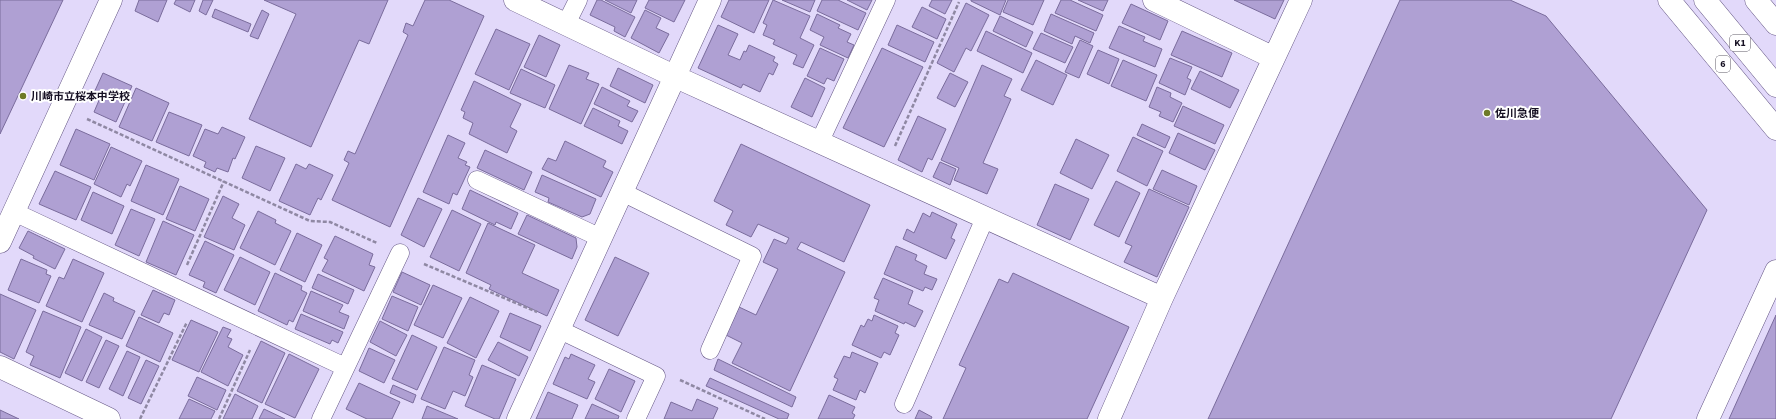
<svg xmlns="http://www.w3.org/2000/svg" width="1776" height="419" font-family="'Source Sans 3','Noto Sans JP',sans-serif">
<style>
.building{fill:#afa0d3;stroke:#7a6c9c}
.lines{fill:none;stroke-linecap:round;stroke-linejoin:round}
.lane-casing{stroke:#655785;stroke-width:19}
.street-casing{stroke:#655785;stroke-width:23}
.primary-casing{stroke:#655785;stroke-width:23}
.highway-casing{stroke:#655785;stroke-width:23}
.path{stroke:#8f88a3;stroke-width:2.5;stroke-dasharray:4 2;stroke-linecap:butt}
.lane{stroke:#fff;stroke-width:18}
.street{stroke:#fff;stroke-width:22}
.primary{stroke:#fff;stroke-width:22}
.highway{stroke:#fff;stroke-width:22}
.poi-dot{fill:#6e7a27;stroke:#fff;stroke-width:1.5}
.labels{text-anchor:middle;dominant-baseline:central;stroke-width:4;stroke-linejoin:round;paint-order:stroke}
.shield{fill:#fff;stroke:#5c5865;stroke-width:1}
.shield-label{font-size:10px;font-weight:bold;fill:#161023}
.poi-label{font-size:11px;font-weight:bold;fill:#161023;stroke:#fff;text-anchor:start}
</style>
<rect width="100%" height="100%" fill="#e2d9fa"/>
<path class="building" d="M0 0H63L0 134Z
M139 0H167L158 22 135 11Z
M176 0H195L190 12 174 4Z
M203 0H213L206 15 199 11Z
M264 0H388L369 44 359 40 311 147 249 119 296 14Z
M425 0H449L484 16 390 227 332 200 349 163 344 160 348 151 355 154 408 35 403 32 406 23 413 26Z
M597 0H601L635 17 625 37 614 31 615 27 590 15Z
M605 0H637L631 13Z
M649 0H685L674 22 645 8Z
M729 0H769L754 33 721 17Z
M773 0 810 16 800 38 814 45 803 68 793 64 797 55 773 44 775 40 763 35 767 25 763 23Z
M782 0H815L810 12Z
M822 0H838L866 13 858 30 817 11Z
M847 0H872L867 10Z
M932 0H952L945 14 929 6Z
M971 0H1006L1000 15 971 1Z
M1008 0H1044L1033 25 1003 12Z
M1061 0H1070L1103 15 1096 31 1055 13Z
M1078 0H1108L1103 11Z
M1234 0H1284L1275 19Z
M1400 0H1510L1546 16 1707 210 1611 419H1208Z
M966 3 989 15 971 51 966 48 954 72 937 63Z
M1131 4 1168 21 1160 40 1122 23Z
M922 7 946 19 937 39 912 27Z
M215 9 251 24 248 32 212 17Z
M262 10 269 14 258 39 250 36Z
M645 10 661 18 656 28 669 34 659 53 631 38Z
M817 14 840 25 838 28 851 34 847 42 854 45 848 58 820 45 824 37 810 30Z
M1051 14 1094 33 1090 43 1075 36 1072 44 1044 31Z
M1000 16 1033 32 1026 47 993 31Z
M718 25 738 34 728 55 740 60 744 51 746 52 749 45 775 57 773 61 778 64 773 75 769 73 760 92 743 84 741 88 698 68Z
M897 25 934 42 925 62 888 45Z
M1119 26 1145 37 1143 41 1162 49 1155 67 1109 48Z
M496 29 530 44 509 90 475 74Z
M986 31 1032 53 1023 73 977 51Z
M1182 31 1232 53 1222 77 1171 55Z
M1041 33 1073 47 1065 63 1033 49Z
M539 35 560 45 546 77 524 67Z
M1080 40 1093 46 1079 78 1065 72Z
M820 48 844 59 834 81 827 78 824 84 807 76Z
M882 48 923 67 884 147 843 128Z
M1098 50 1119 59 1109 84 1087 74Z
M1170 58 1192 67 1187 78 1191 80 1185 95 1159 83Z
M1036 60 1067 75 1053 105 1021 90Z
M1123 60 1157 75 1146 101 1111 86Z
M569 65 589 73 586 79 599 84 581 124 549 109Z
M982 65 1012 79 1004 96 1011 99 983 163 998 169 987 194 954 180 959 168 941 160Z
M618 68 653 85 645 103 610 86Z
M521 69 555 85 545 108 510 93Z
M1200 71 1239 90 1230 108 1191 89Z
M103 73 132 86 116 122 94 112 100 98 93 95Z
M950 73 968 82 955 107 937 98Z
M805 78 825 88 812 117 791 107Z
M474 81 521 104 510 127 517 131 507 153 469 134 473 123 463 118 465 112 461 110Z
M602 87 630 101 627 106 638 111 632 122 594 104Z
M1157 87 1171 93 1170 97 1182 103 1173 122 1159 116 1161 112 1149 107Z
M136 88 169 103 152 141 119 127Z
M1183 106 1224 125 1215 144 1174 126Z
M593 108 620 121 618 126 628 131 622 144 584 126Z
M169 112 202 125 189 156 156 142Z
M918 116 946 129 932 160 928 158 922 172 898 160Z
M1142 124 1170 137 1165 148 1137 135Z
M222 127 245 137 235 159 233 158 228 172 217 168 215 172 204 167 206 162 193 156 205 129 218 134Z
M76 129 110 144 94 180 60 165Z
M1178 133 1215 150 1205 170 1169 153Z
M448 135 465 143 458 158 467 162 465 165 470 167 457 195 453 193 449 204 423 192Z
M1133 137 1163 151 1147 186 1117 171Z
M1076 139 1109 155 1092 189 1060 173Z
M565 141 606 161 603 167 613 172 601 197 542 169 548 158 556 161Z
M741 144 870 205 844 262 801 242 797 249 845 272 790 391 732 363 742 343 726 335 739 307 756 315 778 269 763 262 774 239 786 244 789 238 758 224 751 237 726 225 733 211 714 201Z
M256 146 285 158 270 191 242 178Z
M111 147 142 161 130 186 127 184 121 197 94 184Z
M485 150 532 172 524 190 477 168Z
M940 162 956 169 950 185 933 177Z
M296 164 306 169 309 164 333 175 321 200 318 198 310 215 279 201Z
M146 165 179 179 163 215 131 201Z
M1162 170 1197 186 1189 205 1153 189Z
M55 171 91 187 76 220 39 204Z
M542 175 596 199 590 214 582 217 548 202 549 198 535 192Z
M1116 181 1140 193 1119 237 1094 225Z
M1055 184 1089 199 1070 240 1037 225Z
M180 186 209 199 195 231 166 219Z
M1149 189 1189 207 1157 277 1124 262 1132 246 1125 243Z
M470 190 518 213 511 229 496 222 495 225 462 209Z
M93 192 124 206 112 234 81 220Z
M223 196 239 204 232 218 245 225 234 250 204 237Z
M418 198 442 209 424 247 401 235Z
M131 209 155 219 139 256 115 245Z
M452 210 481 224 459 271 430 257Z
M258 211 276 220 275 223 291 231 275 265 240 248Z
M932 212 957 224 951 238 955 240 946 259 903 239 907 229 914 233 923 213 930 217Z
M527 215 576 238 577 247 572 259 518 234Z
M163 221 194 235 176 275 146 262Z
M488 223 535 245 522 273 559 290 547 316 489 289 491 285 466 273Z
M28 231 65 249 55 269 33 258 34 256 19 248Z
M297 233 322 245 305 282 280 270Z
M335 236 373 254 369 265 375 267 364 291 322 271 328 260 324 258Z
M205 241 234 255 216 293 203 287 205 282 189 275Z
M896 246 917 255 915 260 927 266 924 274 937 279 932 290 925 287 923 291 884 274Z
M240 257 270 272 255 305 224 290Z
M615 257 649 273 618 336 585 320Z
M21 259 47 270 46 274 51 276 39 303 8 290Z
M73 259 104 273 82 322 46 306 59 277 64 279Z
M402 272 430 285 421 305 393 292Z
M275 273 302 286 301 290 307 293 293 322 289 320 287 325 258 311Z
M1013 273 1129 327 1087 419H943L966 368 959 365 999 279 1008 283Z
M318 274 354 290 348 304 312 288Z
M883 278 913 291 908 304 923 311 915 327 905 322 904 324 875 311 879 300 874 298Z
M433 285 462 298 443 338 414 325Z
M153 290 175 300 169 315 164 313 159 323 141 315Z
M311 291 343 305 339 312 349 316 344 329 303 311Z
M104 293 114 298 113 301 135 311 122 339 89 325Z
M0 294 36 310 14 359 0 352Z
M392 296 418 307 408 331 382 319Z
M470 297 499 311 476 358 447 343Z
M43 311 81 327 60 378 30 365 34 356 26 352Z
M510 313 541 326 530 351 500 337Z
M301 314 343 332 338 343 332 340 330 344 295 329Z
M874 315 898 326 895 333 899 335 890 355 884 352 881 358 852 345 861 325 864 327 868 319 872 321Z
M1776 315V419H1729Z
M139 317 173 333 160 362 126 346Z
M191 320 218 332 199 372 172 360Z
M380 321 407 335 396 356 370 342Z
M223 327 231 330 227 337 232 339 228 347 243 355 228 386 201 372Z
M86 329 102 337 82 381 65 373Z
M412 335 437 347 417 390 392 379Z
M106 340 119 346 99 388 86 382Z
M261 341 285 353 262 403 237 391Z
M498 342 528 357 519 376 488 360Z
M444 347 475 360 469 375 473 377 465 396 453 391 445 409 421 399Z
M369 348 395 360 384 383 359 371Z
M127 351 140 357 123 396 109 389Z
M852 352 878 363 865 393 860 390 856 400 833 390 838 379 834 377 844 356 850 358Z
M289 354 319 369 295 418 265 404Z
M571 354 595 365 588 379 595 382 587 399 553 384 565 357 569 359Z
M718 359 796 397 792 407 714 370Z
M146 360 159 366 141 404 128 398Z
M482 365 516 379 499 419H495L465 406Z
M609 369 635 381 621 412 595 399Z
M197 377 226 390 217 410 188 396Z
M710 378 789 414 787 419H779L706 386Z
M359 383 400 402 392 419H367L346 409Z
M393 385 416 395 413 403 390 393Z
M548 392 578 405 572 419H536Z
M235 394 258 406 252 419H223Z
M829 395 855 407 852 413 855 415 853 419H818Z
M189 399 215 411 211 419H179Z
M697 399 718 408 713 419H664L671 402 692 411Z
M592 404 619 416 618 419H585Z
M427 406 458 419H422Z
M264 409 285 419H259Z
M0 410 19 419H0Z
M919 410 932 417 931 419H915Z"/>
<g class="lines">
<defs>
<path id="lane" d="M566 24 578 0
M820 141 886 0
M477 180 601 238
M622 192 752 256 710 350
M14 212 345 367
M558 329 656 376 636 419
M904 404 985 218
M321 419 400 253"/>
<path id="street" d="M515 0 676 77 1162 298
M1154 0 1274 58
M0 242 111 0
M0 367 109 419
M518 419 710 0
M1109 419 1162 298 1301 0
M1708 419 1776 271"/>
<path id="primary" d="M1669 0 1776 129"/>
<path id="highway" d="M1705 0 1776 86
M1756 0 1776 24"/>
</defs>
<use href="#lane" class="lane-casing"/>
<use href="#street" class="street-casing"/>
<use href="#primary" class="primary-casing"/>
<use href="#highway" class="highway-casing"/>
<path class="path" d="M87 119 310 221 330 222 377 243
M895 146 959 2
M424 264 537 312
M187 265 224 181
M680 380 765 419
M140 419 187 322
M219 419 250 350"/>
<use href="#lane" class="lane"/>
<use href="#street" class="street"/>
<use href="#primary" class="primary"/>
<use href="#highway" class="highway"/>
</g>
<g class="poi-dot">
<circle cx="23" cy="96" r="4"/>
<circle cx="1487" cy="113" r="4"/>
</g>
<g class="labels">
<g class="shield">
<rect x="1730" y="35" width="20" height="16" rx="3"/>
<rect x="1716" y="56" width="14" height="16" rx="3"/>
</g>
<g class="shield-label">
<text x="1740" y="43">K1</text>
<text x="1723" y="64">6</text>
</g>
<g class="poi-label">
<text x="31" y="96">川崎市立桜本中学校</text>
<text x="1495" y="113">佐川急便</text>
</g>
</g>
</svg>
